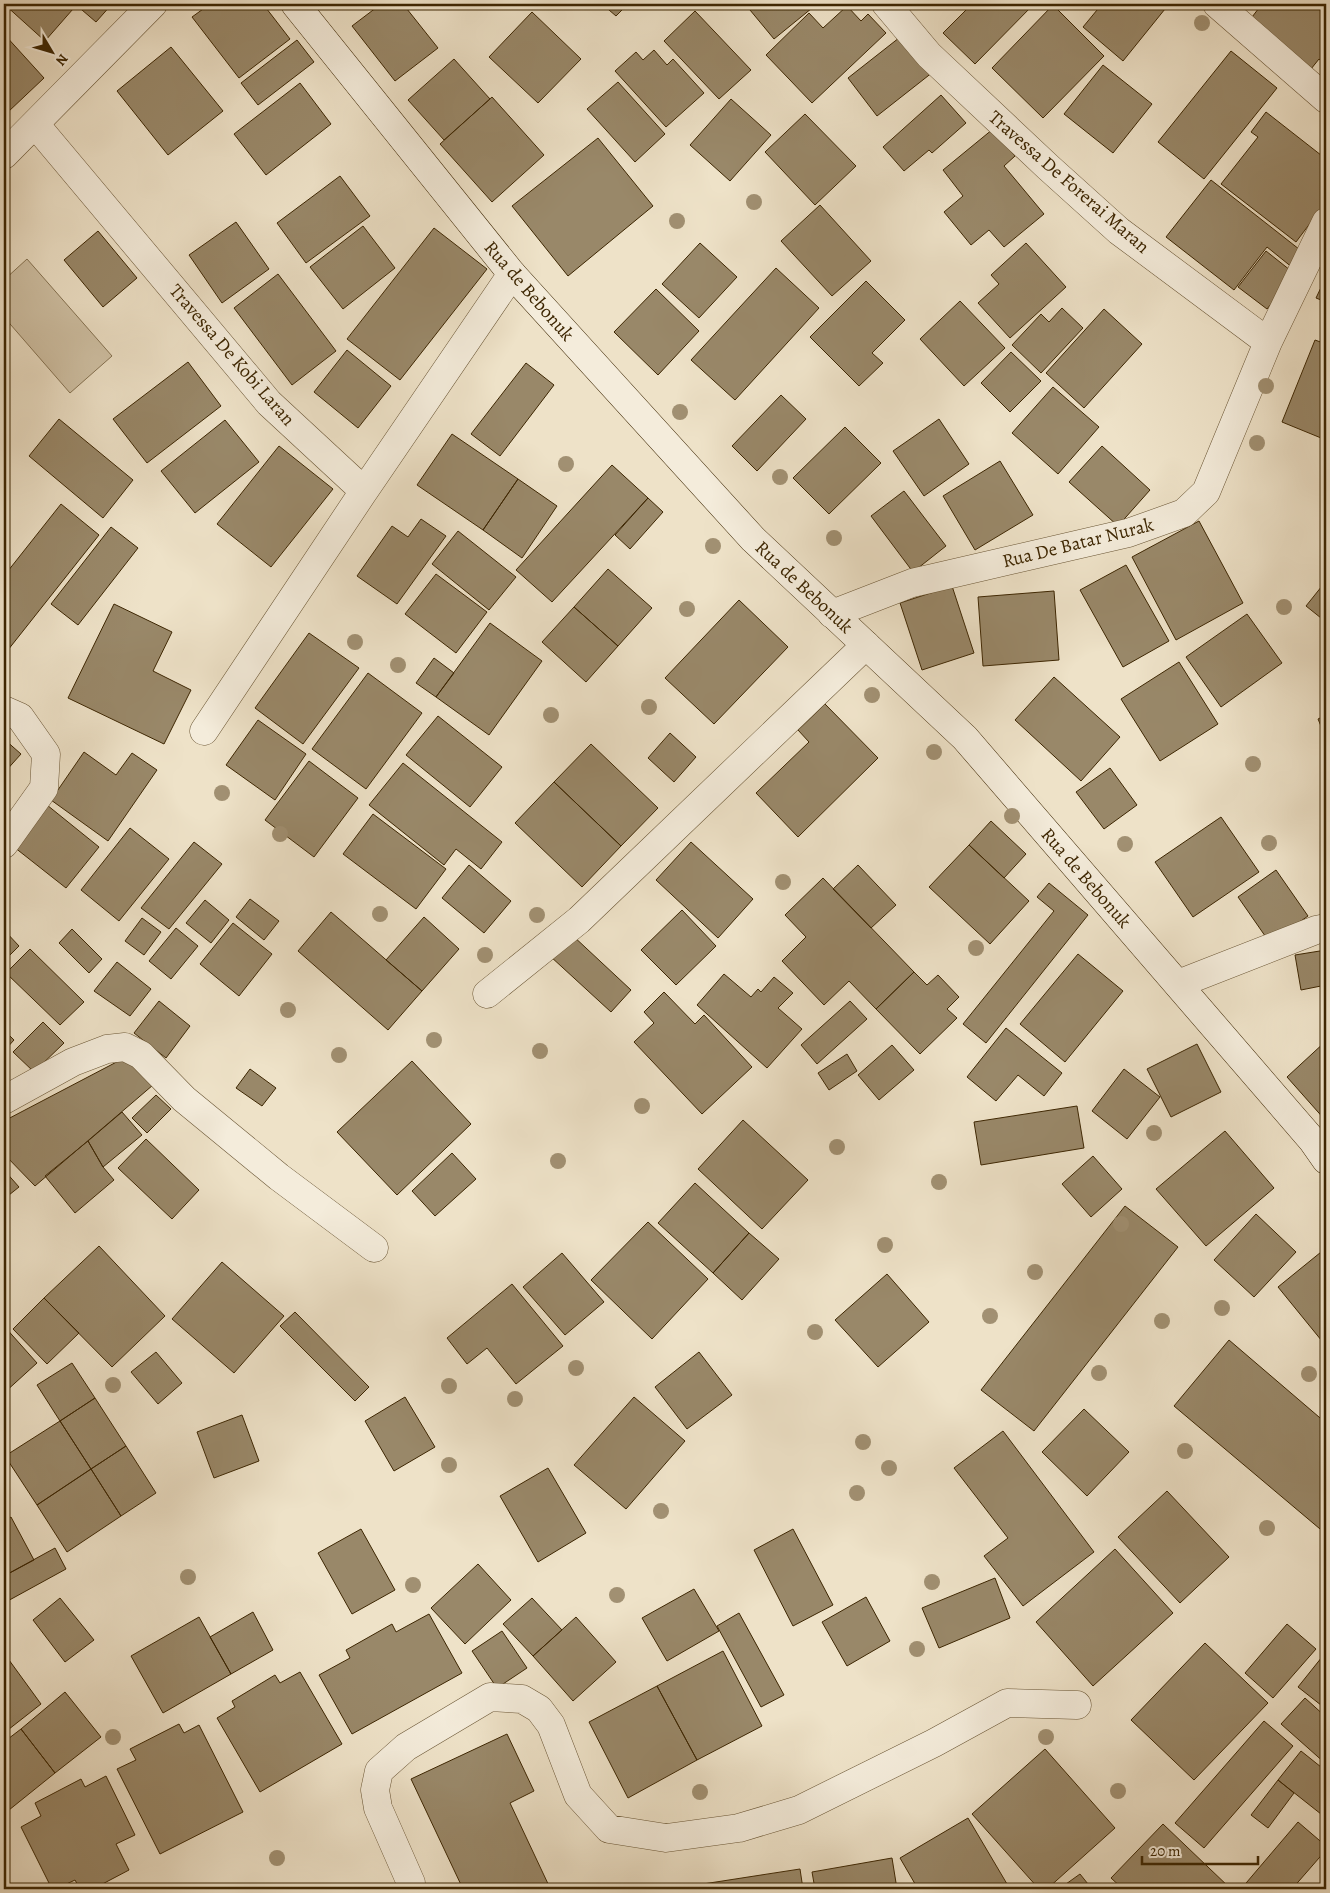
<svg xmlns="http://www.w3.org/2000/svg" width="1330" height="1893" font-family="Alegreya,serif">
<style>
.green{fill:#d0c2a6;stroke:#867454}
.building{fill:#998869;stroke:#3d2602}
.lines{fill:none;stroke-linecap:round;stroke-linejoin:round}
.street-casing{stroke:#695534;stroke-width:29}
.secondary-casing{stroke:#3d2602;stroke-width:29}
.street{stroke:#f4ecdb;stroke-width:28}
.secondary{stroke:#f4ecdb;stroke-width:28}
.tree{fill:#a19072}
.labels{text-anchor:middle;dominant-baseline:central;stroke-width:4;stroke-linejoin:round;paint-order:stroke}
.street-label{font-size:19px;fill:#3d2602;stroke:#f4ecdb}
</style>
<rect width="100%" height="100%" fill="#eee2c8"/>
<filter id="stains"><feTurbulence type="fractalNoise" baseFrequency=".004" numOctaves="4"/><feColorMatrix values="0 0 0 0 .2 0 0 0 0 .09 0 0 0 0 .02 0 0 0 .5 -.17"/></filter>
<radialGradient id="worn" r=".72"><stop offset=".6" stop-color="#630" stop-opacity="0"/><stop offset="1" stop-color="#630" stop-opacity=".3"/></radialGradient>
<path class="green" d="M27 259 112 356 70 393 4 317V280Z"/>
<path class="building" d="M4 4H67L73 9 45 41Z
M75 4H112L96 22Z
M210 4H263L290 39 239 78 192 17Z
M381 4H403L438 48 395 81 352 26Z
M602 4H628L616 16Z
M745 4H817L774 39Z
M972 4H1034L975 64 943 33Z
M1102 4H1159L1165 9 1123 61 1083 27Z
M1262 4H1326V13L1321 20 1326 24V65L1319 59 1311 69 1249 21Z
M1053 5 1104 56 1043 118 992 68Z
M847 6 861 21 868 14 886 33 812 103 766 55 809 13 823 28Z
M695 11 751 70 719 99 664 41Z
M532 12 581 59 538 103 489 57Z
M4 34 44 78 8 112 4 107Z
M904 34 933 72 877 116 848 78Z
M297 40 314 62 258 105 241 83Z
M171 47 223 111 168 155 117 91Z
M654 50 667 65 673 59 704 93 666 127 615 71 636 52 643 60Z
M1231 51 1277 88 1204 179 1158 142Z
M454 59 490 99 444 140 408 100Z
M1103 65 1152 104 1113 153 1064 114Z
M618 82 665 134 635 162 587 109Z
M300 83 331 124 266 175 234 134Z
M941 95 966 123 932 153 929 150 904 171 883 147Z
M492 97 544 155 492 202 440 144Z
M731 99 771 135 730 181 690 145Z
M1266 112 1326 159V202L1296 242 1221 184 1258 137 1251 132Z
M805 114 856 166 815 205 765 152Z
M993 129 1015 156 1004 166 1044 214 1004 247 989 230 971 245 944 212 963 196 943 170Z
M598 138 653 206 568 276 512 206Z
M340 176 370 216 306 263 277 223Z
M1211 180 1304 253 1293 268 1267 247 1234 290 1166 237Z
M820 205 871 261 832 296 781 241Z
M236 222 269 269 222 303 189 255Z
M363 226 395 268 343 309 310 267Z
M434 228 487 269 400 380 347 339Z
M98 231 137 278 103 307 64 260Z
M700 243 737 277 699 318 662 284Z
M1026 243 1066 287 1010 338 978 303 999 284 991 275Z
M1266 251 1295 274 1267 309 1238 287Z
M776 268 819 308 735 400 691 360Z
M278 274 336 351 292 385 234 308Z
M1326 277V302L1316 298Z
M866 281 905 320 872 353 883 363 859 386 810 337Z
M656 289 699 331 658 375 614 332Z
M960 301 1005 348 964 386 920 339Z
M1062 308 1083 328 1041 373 1012 345 1041 314 1049 322Z
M1104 309 1142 344 1084 408 1046 373Z
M1315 340 1326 344V440L1282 422Z
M347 350 391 386 358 428 314 392Z
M1011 352 1041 381 1010 412 981 383Z
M188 362 221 406 147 463 113 419Z
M526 363 554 385 500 456 471 434Z
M1053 387 1099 427 1058 474 1012 433Z
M781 395 806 419 757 471 732 446Z
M59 419 133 480 103 518 29 456Z
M939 419 969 464 924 496 893 451Z
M225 420 259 462 195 513 161 471Z
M845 427 881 463 829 514 793 478Z
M452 434 518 479 483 530 417 485Z
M279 446 333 489 271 567 217 524Z
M1102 446 1150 490 1118 526 1069 482Z
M1000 461 1033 515 975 550 943 496Z
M612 465 648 498 552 602 516 570Z
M518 479 557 506 522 558 483 530Z
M904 491 946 546 913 572 871 516Z
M648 498 663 512 630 549 615 535Z
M61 504 99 535 4 655V576Z
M421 519 446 536 397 604 357 576 392 526 408 537Z
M1199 521 1243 603 1176 640 1132 557Z
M111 527 138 548 78 625 51 604Z
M458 531 516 577 489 610 432 564Z
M1126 565 1169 641 1123 667 1080 590Z
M608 569 652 608 618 646 574 607Z
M436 574 487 612 456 653 405 614Z
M1326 581V622L1306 606Z
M952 586 974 653 922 670 900 603Z
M1054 591 1059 660 983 666 978 597Z
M739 600 788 647 714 724 665 678Z
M114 604 172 632 153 671 191 690 164 744 68 698Z
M574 607 618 646 586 682 542 642Z
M1247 614 1282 663 1221 707 1186 657Z
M490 623 542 661 489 735 436 697Z
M309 633 359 668 303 744 255 708Z
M434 658 454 673 436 697 416 683Z
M1179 662 1218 724 1160 761 1121 699Z
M368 673 422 713 366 789 312 749Z
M1054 677 1120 737 1081 781 1015 720Z
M825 704 878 758 798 837 756 793 809 742 798 730Z
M1326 715V738L1318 719Z
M438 716 502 767 470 807 406 755Z
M258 720 306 754 275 800 226 765Z
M670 733 696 757 674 782 648 758Z
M4 739 21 754 4 773Z
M591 744 658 808 621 846 554 782Z
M84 752 116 775 132 753 157 770 108 841 51 800Z
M309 761 358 798 314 857 265 820Z
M403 763 502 842 481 869 456 849 444 865 369 805Z
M1110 768 1137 805 1104 829 1076 792Z
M554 782 621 846 582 887 515 823Z
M47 805 99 847 66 888 14 847Z
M373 814 446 869 416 909 343 854Z
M1221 817 1259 872 1193 917 1155 862Z
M991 821 1026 854 1004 878 969 845Z
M130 828 169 859 119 921 81 890Z
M194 842 222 864 169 929 141 908Z
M691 842 753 899 718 938 656 880Z
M969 845 1029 901 990 944 929 887Z
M469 865 511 901 484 933 442 898Z
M858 865 896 905 871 928 833 889Z
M1276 870 1308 916 1270 943 1238 897Z
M823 878 914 972 876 1009 849 981 824 1005 782 961 806 937 785 915Z
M1049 883 1088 915 986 1043 963 1024 1054 911 1037 897Z
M250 899 279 921 264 940 236 917Z
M205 900 229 920 211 943 186 923Z
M682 910 716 946 676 985 641 950Z
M331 912 422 991 388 1030 298 951Z
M424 917 459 949 422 991 386 960Z
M142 918 161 932 144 955 125 941Z
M233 923 272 954 239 996 200 964Z
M176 928 198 946 171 979 149 961Z
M72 929 102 959 89 973 59 943Z
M4 930 19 946 4 961Z
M571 934 631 990 611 1012 550 956Z
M30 949 84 1002 60 1025 6 973Z
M1326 950V985L1301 990 1295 955Z
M1078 954 1123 991 1065 1062 1020 1024Z
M117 962 151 989 130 1016 94 991Z
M914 972 927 985 938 975 959 997 947 1009 957 1018 920 1054 876 1009Z
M724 974 751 997 758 989 761 992 774 977 793 993 778 1008 802 1029 767 1068 697 1005Z
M664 992 695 1024 704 1015 752 1067 702 1114 634 1042 654 1023 644 1012Z
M159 1001 190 1026 166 1058 134 1033Z
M850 1001 867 1019 817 1064 801 1045Z
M43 1022 64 1043 34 1072 13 1052Z
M1006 1028 1062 1073 1044 1096 1018 1075 996 1101 967 1077Z
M4 1030 14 1040 4 1051Z
M1326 1041V1121L1287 1077Z
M1197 1044 1221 1092 1171 1117 1147 1069Z
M892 1045 914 1070 879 1100 858 1075Z
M847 1054 857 1071 829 1090 818 1073Z
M128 1056 153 1085 35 1186 4 1154V1121Z
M412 1061 471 1124 397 1195 337 1132Z
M250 1069 276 1088 262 1106 236 1088Z
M1124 1069 1160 1097 1127 1139 1092 1111Z
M156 1095 171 1109 147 1133 132 1118Z
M1077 1106 1084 1148 981 1165 974 1122Z
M122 1112 142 1135 103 1167 88 1141Z
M743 1120 808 1180 762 1229 698 1169Z
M1225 1131 1274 1188 1206 1246 1156 1189Z
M146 1139 199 1190 172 1219 118 1168Z
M88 1141 103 1167 114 1180 75 1213 45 1176Z
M452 1153 476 1179 435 1216 412 1191Z
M1093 1156 1122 1189 1091 1217 1062 1184Z
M4 1170 19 1187 4 1199Z
M695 1183 749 1233 713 1273 658 1223Z
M1125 1206 1178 1247 1034 1431 981 1390Z
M1256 1214 1296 1252 1254 1297 1214 1260Z
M648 1222 708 1279 652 1339 591 1280Z
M749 1233 779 1259 742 1300 713 1273Z
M99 1246 165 1316 112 1367 44 1298Z
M1326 1248V1346L1278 1287Z
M562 1253 604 1302 565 1335 523 1287Z
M222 1262 284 1316 234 1373 172 1319Z
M887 1274 929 1322 878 1367 835 1320Z
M512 1284 563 1346 516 1384 487 1348 467 1364 447 1338Z
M44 1298 79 1333 47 1364 13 1329Z
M295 1312 369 1387 355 1401 280 1326Z
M4 1326 37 1363 4 1393Z
M1229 1340 1326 1423V1534L1174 1406Z
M156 1352 182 1383 158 1404 131 1372Z
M699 1352 732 1395 687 1429 655 1387Z
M72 1363 95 1398 60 1421 37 1385Z
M405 1397 435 1447 394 1471 365 1421Z
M634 1397 685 1441 626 1509 574 1465Z
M95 1398 126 1446 91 1469 60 1421Z
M1084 1409 1129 1452 1087 1496 1042 1452Z
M242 1415 259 1461 214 1478 197 1432Z
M60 1421 91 1469 37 1505 5 1456Z
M1003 1431 1094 1552 1023 1606 984 1556 1008 1538 954 1468Z
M126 1446 156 1493 121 1516 91 1469Z
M548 1468 586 1533 538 1562 500 1496Z
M91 1469 121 1516 67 1552 37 1505Z
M1167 1491 1229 1557 1180 1603 1118 1537Z
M11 1517 34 1560 4 1576V1521Z
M361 1529 395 1590 352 1614 318 1553Z
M793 1529 833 1605 793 1626 754 1550Z
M55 1548 66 1569 4 1603V1576Z
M1115 1549 1173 1613 1093 1686 1036 1622Z
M478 1564 511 1600 465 1644 431 1608Z
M995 1578 1010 1618 939 1648 922 1608Z
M694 1589 719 1631 667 1661 642 1618Z
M866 1597 890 1641 847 1666 822 1622Z
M60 1598 94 1640 65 1662 33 1620Z
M532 1598 562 1630 533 1656 503 1624Z
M253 1612 273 1650 231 1674 210 1637Z
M739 1613 784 1695 761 1707 717 1626Z
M429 1614 462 1673 352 1734 319 1675 350 1658 346 1650 392 1624 396 1632Z
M199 1617 231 1674 163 1713 131 1656Z
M576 1617 616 1662 573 1701 533 1656Z
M1287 1624 1316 1649 1273 1698 1245 1673Z
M502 1631 527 1668 497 1688 472 1651Z
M1205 1643 1268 1703 1194 1780 1131 1720Z
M723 1651 762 1726 697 1760 657 1686Z
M1326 1652V1709L1298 1687Z
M9 1660 41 1704 4 1733V1664Z
M300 1672 342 1744 260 1792 217 1718 235 1707 232 1701 275 1675 280 1683Z
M657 1686 697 1760 628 1798 589 1722Z
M65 1692 101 1737 55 1773 21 1729Z
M1305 1698 1326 1717V1764L1281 1724Z
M1264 1721 1293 1746 1204 1848 1175 1823Z
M179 1724 184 1733 199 1725 243 1812 160 1854 117 1769 136 1760 130 1749Z
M21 1729 55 1773 9 1810 4 1804V1742Z
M507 1734 534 1791 510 1803 550 1888 463 1889 411 1779Z
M1045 1749 1115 1828 1047 1889H1039L972 1814Z
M1301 1751 1326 1771V1818L1278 1780Z
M106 1776 135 1835 116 1844 129 1870 93 1889H80L75 1880 56 1889H52L21 1827 41 1816 35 1803 81 1779 85 1787Z
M1278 1780 1294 1793 1268 1828 1251 1815Z
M968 1818 1010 1889H918L900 1858Z
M1298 1822 1326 1846V1850L1292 1889H1241Z
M1163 1824 1231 1889H1123L1111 1878Z
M892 1858 897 1889H815L812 1872Z
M800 1869 803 1889H704L703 1884Z
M1080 1874 1092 1889H1059Z"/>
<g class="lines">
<defs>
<path id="street" d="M886 4 929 55 1048 167 1119 231 1268 342
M1217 4 1326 99
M35 124 269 403 364 491 512 274
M4 155 153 4
M832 614 912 583 1128 533 1184 513 1206 492 1268 342 1326 222
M4 710 20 717 46 754 44 788 4 844
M204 731 364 491
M1178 984 1316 930 1326 928
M487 994 579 920 866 645
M4 1100 73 1062 107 1049 125 1047 141 1055 184 1099 279 1177 374 1248
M411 1889V1883L378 1808 375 1790 379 1771 406 1747 490 1697 522 1699 539 1709 551 1725 578 1795 609 1829 666 1838 739 1828 799 1810 934 1743 1007 1703 1077 1705"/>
<path id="secondary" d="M295 4 512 274 753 539 965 738 1312 1140 1326 1160"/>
</defs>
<use href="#street" class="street-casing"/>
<use href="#secondary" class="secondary-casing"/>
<use href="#street" class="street"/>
<use href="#secondary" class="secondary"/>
</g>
<g class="tree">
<circle cx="1202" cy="23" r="8"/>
<circle cx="754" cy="202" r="8"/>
<circle cx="677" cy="221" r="8"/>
<circle cx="1266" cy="386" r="8"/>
<circle cx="680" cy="412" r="8"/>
<circle cx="1257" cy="443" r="8"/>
<circle cx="566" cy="464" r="8"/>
<circle cx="780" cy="477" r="8"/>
<circle cx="834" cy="538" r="8"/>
<circle cx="713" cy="546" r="8"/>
<circle cx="1284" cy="607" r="8"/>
<circle cx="687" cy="609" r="8"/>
<circle cx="355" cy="642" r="8"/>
<circle cx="398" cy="665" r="8"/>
<circle cx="872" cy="695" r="8"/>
<circle cx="649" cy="707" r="8"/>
<circle cx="551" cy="715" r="8"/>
<circle cx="934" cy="752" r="8"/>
<circle cx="1253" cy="764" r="8"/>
<circle cx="222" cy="793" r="8"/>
<circle cx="1012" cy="816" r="8"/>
<circle cx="280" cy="834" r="8"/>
<circle cx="1269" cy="843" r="8"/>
<circle cx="1125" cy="844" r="8"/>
<circle cx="783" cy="882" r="8"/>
<circle cx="380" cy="914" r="8"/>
<circle cx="537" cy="915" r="8"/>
<circle cx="976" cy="948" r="8"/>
<circle cx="485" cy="955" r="8"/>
<circle cx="288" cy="1010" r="8"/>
<circle cx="434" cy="1040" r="8"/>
<circle cx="540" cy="1051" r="8"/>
<circle cx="339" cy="1055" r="8"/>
<circle cx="642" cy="1106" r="8"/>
<circle cx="1154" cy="1133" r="8"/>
<circle cx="837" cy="1147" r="8"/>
<circle cx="558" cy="1161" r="8"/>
<circle cx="939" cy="1182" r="8"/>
<circle cx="1121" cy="1224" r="8"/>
<circle cx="885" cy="1245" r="8"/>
<circle cx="1035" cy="1272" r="8"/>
<circle cx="1222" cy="1308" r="8"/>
<circle cx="990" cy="1316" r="8"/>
<circle cx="1162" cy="1321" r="8"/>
<circle cx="815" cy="1332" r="8"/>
<circle cx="576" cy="1368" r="8"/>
<circle cx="1099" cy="1373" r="8"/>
<circle cx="1309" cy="1374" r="8"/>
<circle cx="113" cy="1385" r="8"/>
<circle cx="449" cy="1386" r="8"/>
<circle cx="515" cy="1399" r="8"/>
<circle cx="863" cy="1442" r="8"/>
<circle cx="1185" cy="1451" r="8"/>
<circle cx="449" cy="1465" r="8"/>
<circle cx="889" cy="1468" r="8"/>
<circle cx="857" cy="1493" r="8"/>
<circle cx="661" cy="1511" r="8"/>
<circle cx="1267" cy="1528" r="8"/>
<circle cx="188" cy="1577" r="8"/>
<circle cx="932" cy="1582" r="8"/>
<circle cx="413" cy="1585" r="8"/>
<circle cx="617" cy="1595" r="8"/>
<circle cx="917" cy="1649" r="8"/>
<circle cx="113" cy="1737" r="8"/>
<circle cx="1046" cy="1737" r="8"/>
<circle cx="1118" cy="1791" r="8"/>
<circle cx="700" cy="1792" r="8"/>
<circle cx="277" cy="1858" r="8"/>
</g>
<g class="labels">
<g class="street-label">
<text transform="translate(1069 182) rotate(41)">Travessa De Forerai Maran</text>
<text transform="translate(529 291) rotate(49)">Rua de Bebonuk</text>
<text transform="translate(232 355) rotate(49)">Travessa De Kobi Laran</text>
<text transform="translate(1078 543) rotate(-14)">Rua De Batar Nurak</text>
<text transform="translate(804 587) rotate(43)">Rua de Bebonuk</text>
<text transform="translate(1086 878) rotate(49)">Rua de Bebonuk</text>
</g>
</g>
<rect width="1330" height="1893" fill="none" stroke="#eee2c8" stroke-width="20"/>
<rect x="5" y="5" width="1320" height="1883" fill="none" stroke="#3d2602" stroke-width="2.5"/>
<rect x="10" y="10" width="1310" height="1873" fill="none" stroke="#3d2602"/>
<g transform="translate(52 52) rotate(128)" stroke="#f4ecdb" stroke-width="4" paint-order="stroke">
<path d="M0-4L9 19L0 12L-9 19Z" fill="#3d2602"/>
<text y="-8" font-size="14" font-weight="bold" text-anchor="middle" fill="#3d2602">N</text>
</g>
<path d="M1142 1856v8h116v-8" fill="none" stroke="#3d2602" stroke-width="2.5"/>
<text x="1150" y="1856" font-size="15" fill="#3d2602" stroke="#f4ecdb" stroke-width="4" paint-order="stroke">20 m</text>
<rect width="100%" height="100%" filter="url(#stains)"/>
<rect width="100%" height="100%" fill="url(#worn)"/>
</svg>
